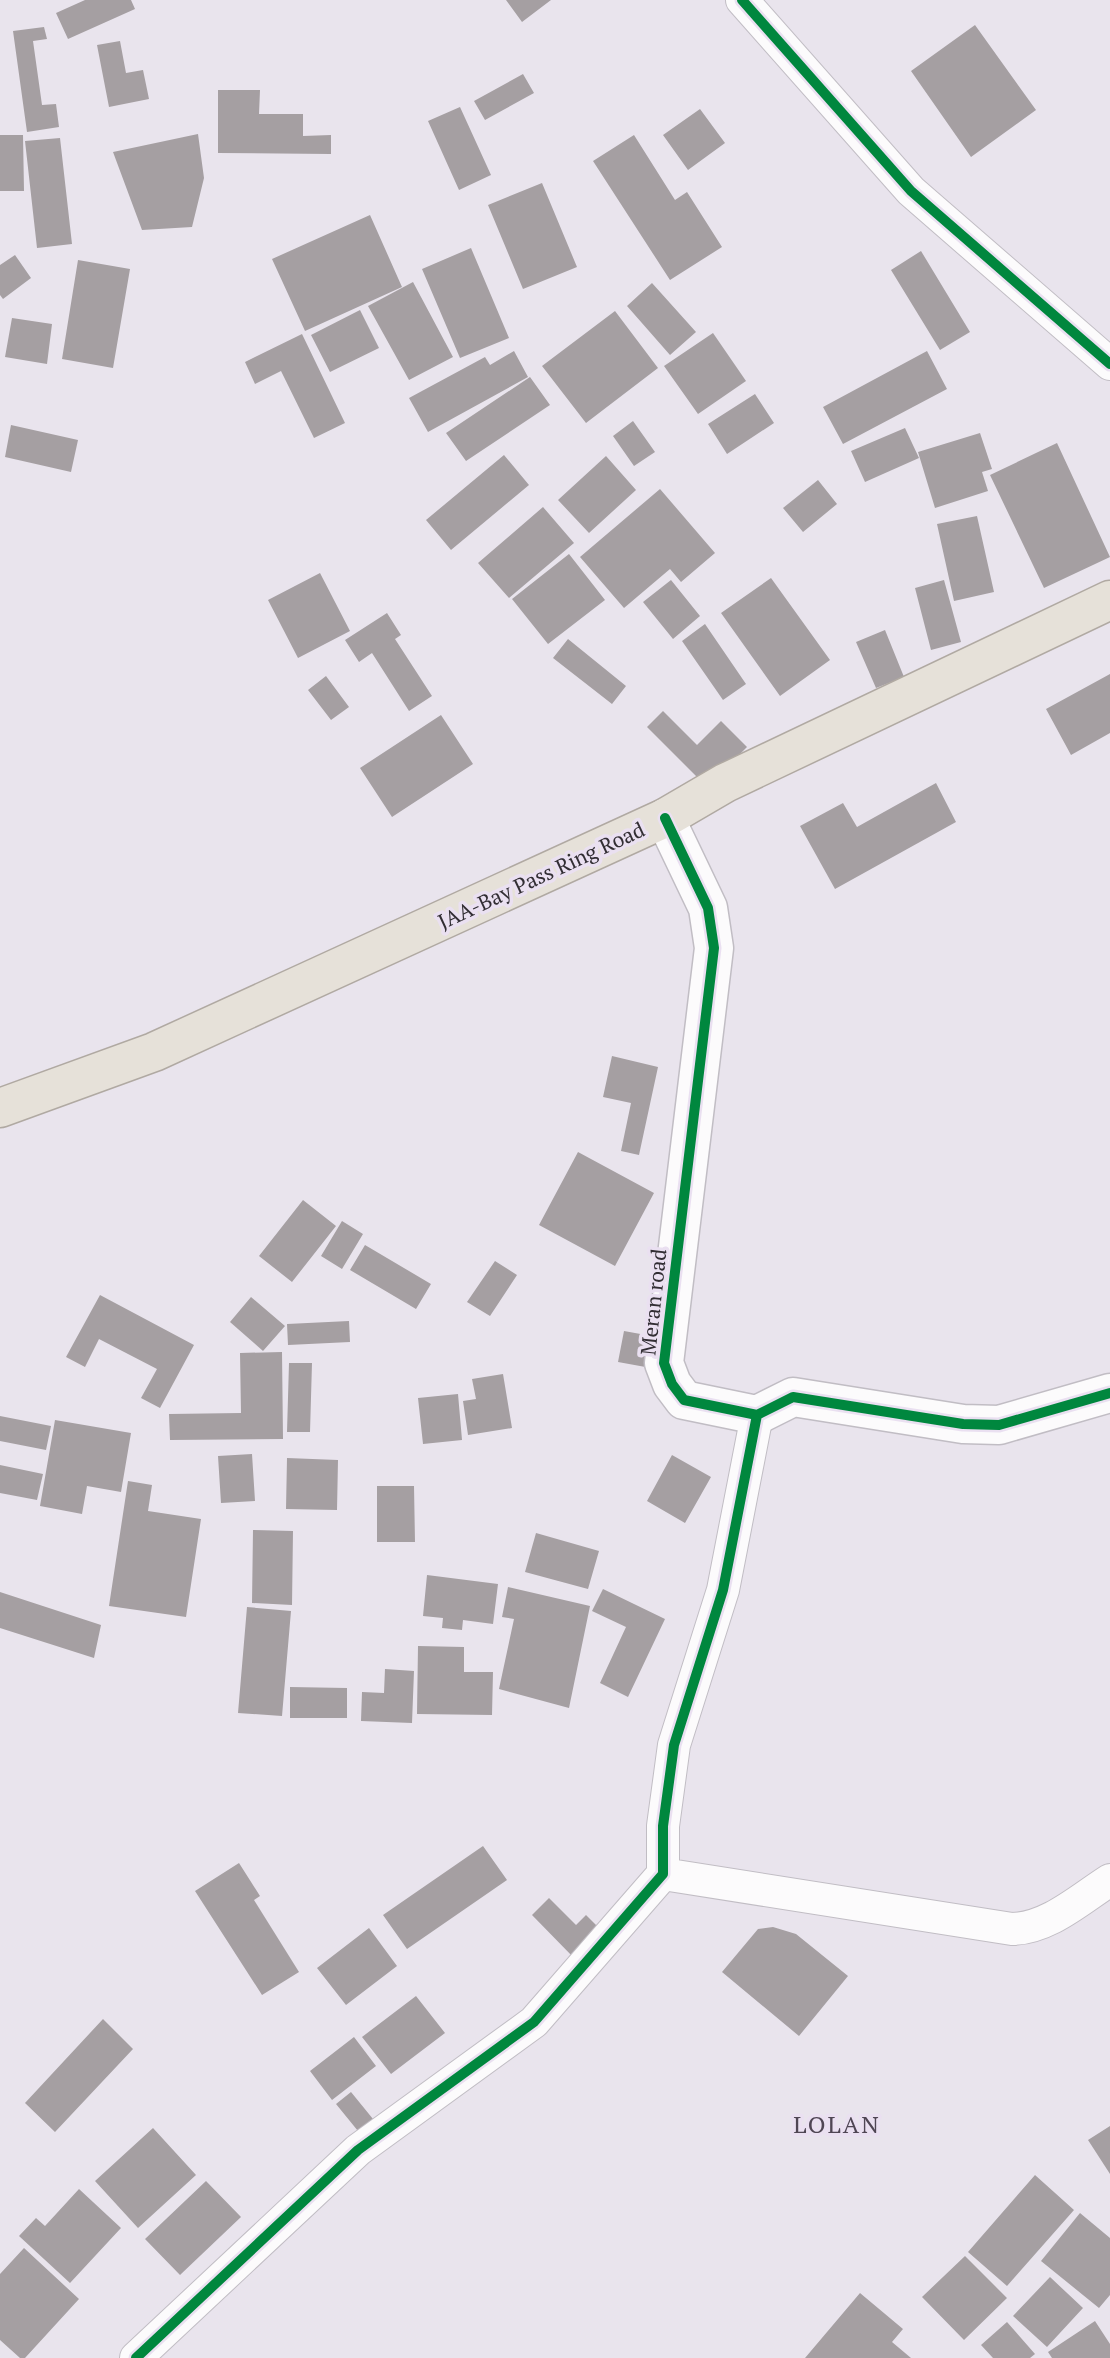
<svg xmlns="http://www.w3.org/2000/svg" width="1110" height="2358" font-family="'PT Serif',serif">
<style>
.building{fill:#a59fa2}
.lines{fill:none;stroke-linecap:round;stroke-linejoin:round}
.minor-casing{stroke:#c1bdc4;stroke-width:34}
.tertiary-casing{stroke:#c1bdc4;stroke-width:41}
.trunk-casing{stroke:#b0a9a2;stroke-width:41}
.minor{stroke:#fcfbfc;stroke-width:32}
.tertiary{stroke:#fcfbfc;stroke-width:38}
.trunk{stroke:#e6e1d9;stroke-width:38}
.cycleway-casing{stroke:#eae0f1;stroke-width:15}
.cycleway{stroke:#00873e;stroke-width:10}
.labels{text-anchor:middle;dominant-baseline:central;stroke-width:7;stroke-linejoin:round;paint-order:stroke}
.street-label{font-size:21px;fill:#322e34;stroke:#eae0f1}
.quarter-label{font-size:24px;letter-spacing:2px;fill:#4f4654;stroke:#eae0f1}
</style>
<rect width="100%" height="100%" fill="#e9e4ed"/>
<path class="building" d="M85 0H131L135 9 68 39 56 13Z
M506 0H551L522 22Z
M975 25 1036 110 971 157 911 71Z
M44 27 47 39 33 41 42 105 56 104 59 127 27 132 13 31Z
M120 41 126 73 143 70 149 99 109 107 97 45Z
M523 74 534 93 485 120 474 101Z
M218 90H260L259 114H303V136L331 135V154L218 153Z
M460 107 491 175 459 190 428 121Z
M700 109 725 143 688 170 663 135Z
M198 134 204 178 192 227 142 230 113 152Z
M0 135H23L24 191H0Z
M634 135 675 200 687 192 722 247 670 280 593 161Z
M60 138 72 244 37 248 25 141Z
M542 183 577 267 523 289 488 205Z
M370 215 402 287 305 331 272 259Z
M471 248 509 338 460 358 422 269Z
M921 251 970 332 940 350 891 270Z
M15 255 31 278 3 299 0 295V265Z
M78 260 130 269 113 368 62 359Z
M413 282 453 357 409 380 368 306Z
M652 283 696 332 670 355 627 306Z
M360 310 379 348 330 372 311 335Z
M615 311 658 368 586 423 542 366Z
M12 318 52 324 47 364 5 357Z
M713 333 746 381 698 414 664 366Z
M302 334 345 423 314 438 281 371 255 384 245 362Z
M514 351 528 377 428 432 409 398 485 357 490 365Z
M927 351 947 389 843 444 823 407Z
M530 377 550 405 466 461 446 433Z
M755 394 774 423 727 454 708 424Z
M633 421 655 452 634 466 613 436Z
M11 425 78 440 71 472 5 457Z
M905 428 919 458 865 482 851 451Z
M980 433 992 469 982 472 988 491 935 508 918 452Z
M1057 443 1110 557 1044 588 990 475Z
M504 455 529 485 451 550 426 520Z
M606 456 636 490 589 533 558 500Z
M818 480 837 504 803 532 783 508Z
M660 489 715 553 681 582 670 569 624 608 580 557Z
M543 507 574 543 509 598 478 563Z
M977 516 994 592 954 601 937 524Z
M569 554 605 600 548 644 512 599Z
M320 573 350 631 298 658 268 600Z
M771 578 830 660 780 696 721 613Z
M671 580 700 616 673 639 643 602Z
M944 580 961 642 931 650 915 588Z
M387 613 401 635 395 639 432 696 409 711 372 653 359 662 345 640Z
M705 624 746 684 723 700 682 641Z
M885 630 904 677 876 688 856 642Z
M568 639 626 686 612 704 553 658Z
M1110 674V733L1071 755 1046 709Z
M326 676 349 707 331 720 308 690Z
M663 711 697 745 721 721 747 747 707 787 647 727Z
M441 715 473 764 392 817 360 768Z
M936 783 956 822 835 889 800 826 843 803 857 827Z
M612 1056 658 1067 639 1155 621 1151 631 1103 603 1097Z
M578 1152 654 1193 615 1266 539 1225Z
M303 1200 336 1226 292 1282 259 1256Z
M342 1221 363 1234 342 1269 321 1256Z
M365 1245 431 1284 416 1309 350 1270Z
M495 1261 517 1275 490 1316 467 1302Z
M100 1295 194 1345 160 1408 141 1398 157 1369 99 1339 85 1367 66 1357Z
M251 1297 285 1326 263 1351 230 1322Z
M349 1321 350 1342 288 1345 287 1324Z
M624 1331 657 1337 651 1368 618 1362Z
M282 1352 283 1439 170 1440 169 1414 241 1413 240 1353Z
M289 1363H312L310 1432H287Z
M503 1374 512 1428 468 1435 463 1401 476 1399 472 1379Z
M458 1394 462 1440 423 1444 418 1398Z
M0 1416 51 1426 46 1450 0 1441Z
M55 1420 131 1433 121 1492 87 1486 82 1514 40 1506Z
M252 1454 255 1501 221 1503 218 1456Z
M672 1455 711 1477 685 1523 647 1501Z
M287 1458 338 1460 337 1510 286 1509Z
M0 1465 43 1474 37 1500 0 1493Z
M128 1481 152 1485 148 1511 201 1519 186 1617 109 1606Z
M377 1486H414L415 1542H377Z
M253 1530 293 1531 292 1605 252 1603Z
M536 1533 599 1551 588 1589 525 1572Z
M427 1575 498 1584 493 1624 463 1620 462 1630 442 1628 443 1618 423 1616Z
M508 1587 590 1606 569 1708 499 1689 514 1619 502 1617Z
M603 1589 665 1619 628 1697 600 1683 626 1627 592 1611Z
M0 1592 101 1625 94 1658 0 1628Z
M247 1607 291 1611 282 1716 238 1713Z
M418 1646 464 1647V1672H493L492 1715 417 1714Z
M385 1669 414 1671 412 1723 361 1721 362 1692 384 1693Z
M290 1687 347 1688V1718H290Z
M483 1846 507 1880 407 1949 383 1915Z
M239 1863 260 1896 254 1900 299 1972 262 1995 195 1891Z
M549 1898 576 1925 586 1915 602 1931 574 1958 532 1915Z
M773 1927 796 1934 848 1976 799 2036 722 1972 758 1929Z
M369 1928 397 1966 346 2005 317 1968Z
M416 1996 445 2033 391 2074 362 2037Z
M103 2019 133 2049 55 2132 25 2103Z
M354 2037 376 2066 332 2100 310 2071Z
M351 2092 373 2119 358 2131 336 2104Z
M1110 2126V2174L1088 2140Z
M153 2128 196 2175 138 2228 95 2181Z
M1035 2175 1074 2210 1007 2286 968 2252Z
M206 2181 241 2217 180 2275 145 2239Z
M79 2189 121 2228 70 2283 19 2236 36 2218 45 2226Z
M1080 2213 1110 2238V2295L1099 2308 1041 2261Z
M24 2248 79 2299 25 2358H20L0 2340V2274Z
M965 2256 1007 2298 964 2340 922 2297Z
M1050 2277 1083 2308 1047 2347 1013 2316Z
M860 2293 903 2329 892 2342 911 2358H805Z
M1095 2321 1110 2344V2358H1052L1048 2352Z
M1007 2322 1035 2354 1030 2358H993L981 2345Z"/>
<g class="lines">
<defs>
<path id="minor" d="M742 0 911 191 1110 364
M663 1874 1012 1929C1049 1928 1080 1899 1110 1880
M136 2358 358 2150 534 2022 663 1874V1826L674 1745 723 1590 757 1415"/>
<path id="tertiary" d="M665 818 708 908 714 948 664 1363 672 1384 684 1400 757 1415 793 1397 963 1424 999 1425 1110 1393"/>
<path id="trunk" d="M0 1108 154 1052 665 818 725 783 1110 600"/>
</defs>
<use href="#minor" class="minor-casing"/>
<use href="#tertiary" class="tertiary-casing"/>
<use href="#trunk" class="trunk-casing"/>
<use href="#minor" class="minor"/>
<use href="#tertiary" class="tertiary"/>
<use href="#trunk" class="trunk"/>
<defs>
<path id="cycleway" d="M742 0 911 191 1110 364
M665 818 708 908 714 948 664 1363 672 1384 684 1400 757 1415 793 1397 963 1424 999 1425 1110 1393
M136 2358 358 2150 534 2022 663 1874V1826L674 1745 723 1590 757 1415"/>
</defs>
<use href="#cycleway" class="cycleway-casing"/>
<use href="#cycleway" class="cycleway"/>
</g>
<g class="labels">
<g class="street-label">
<text transform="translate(541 875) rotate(-25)">JAA-Bay Pass Ring Road</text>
<text transform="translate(653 1302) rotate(-84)">Meran road</text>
</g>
<g class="quarter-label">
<text x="837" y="2124">LOLAN</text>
</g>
</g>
</svg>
